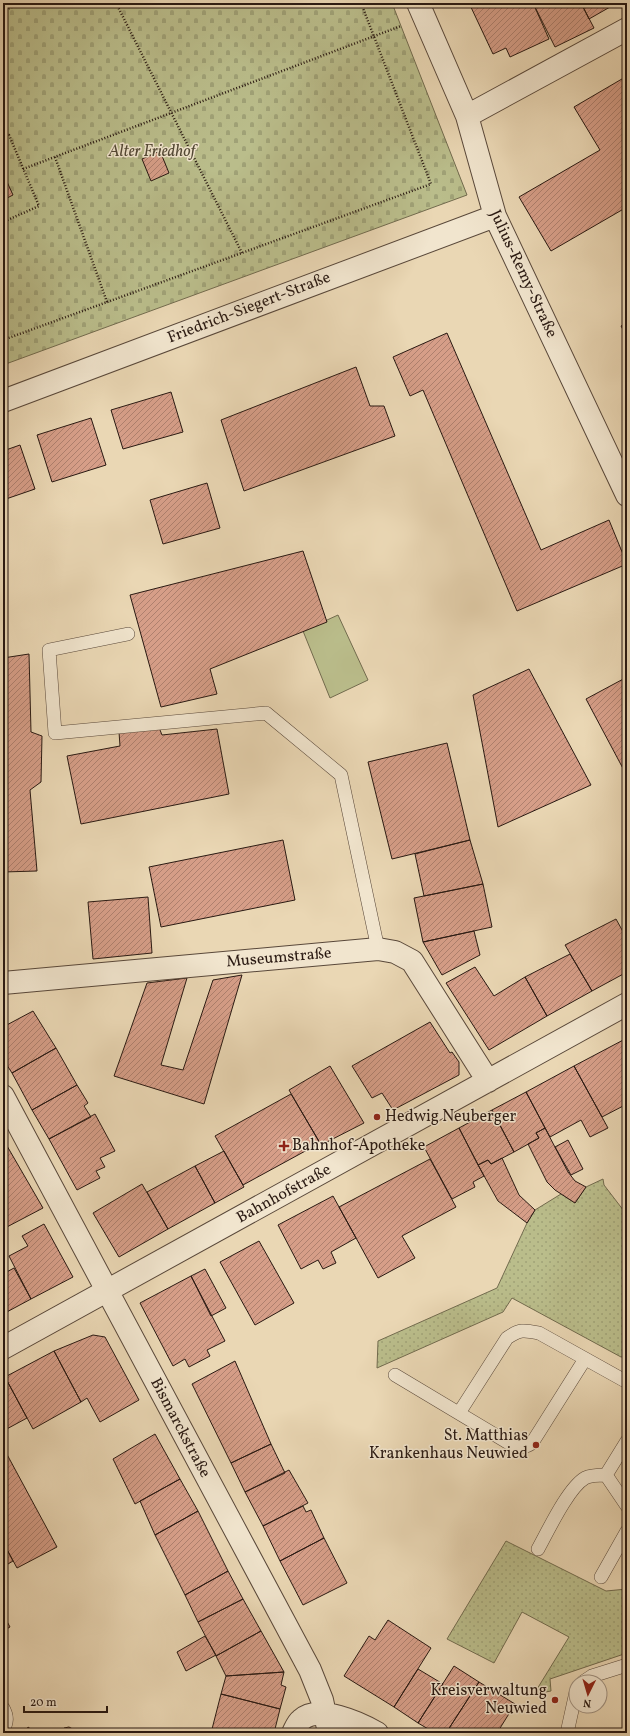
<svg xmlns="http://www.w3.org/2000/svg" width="630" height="1736" font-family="Vollkorn,serif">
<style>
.grass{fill:url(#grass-dots);stroke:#726b4e}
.cemetery{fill:url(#cemetery-stones);stroke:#726b4e}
.pitch{fill:#babd8b;stroke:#726b4e}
.building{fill:url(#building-hatch);stroke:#291912}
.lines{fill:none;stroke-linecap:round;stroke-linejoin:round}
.service-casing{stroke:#59483a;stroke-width:14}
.minor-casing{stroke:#59483a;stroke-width:24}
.path{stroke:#291912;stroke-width:2.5;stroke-dasharray:1 2;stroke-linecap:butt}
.service{stroke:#f1e5ce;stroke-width:13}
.minor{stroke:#f1e5ce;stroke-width:22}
.poi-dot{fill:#8f2418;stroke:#f1e5ce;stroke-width:1.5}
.labels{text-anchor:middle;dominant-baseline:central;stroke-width:3;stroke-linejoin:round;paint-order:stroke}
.park-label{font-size:16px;font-style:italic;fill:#544a36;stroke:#f1e5ce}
.street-label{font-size:16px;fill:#291912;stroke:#f1e5ce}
.poi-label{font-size:16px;fill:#291912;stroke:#f1e5ce;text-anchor:start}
</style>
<defs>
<pattern id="grass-dots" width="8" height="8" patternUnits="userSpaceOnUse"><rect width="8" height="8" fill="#babd8b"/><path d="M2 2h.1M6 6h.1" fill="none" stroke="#a0a277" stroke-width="1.8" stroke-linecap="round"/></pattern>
<pattern id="cemetery-stones" width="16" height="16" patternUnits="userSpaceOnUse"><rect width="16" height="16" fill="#babd8b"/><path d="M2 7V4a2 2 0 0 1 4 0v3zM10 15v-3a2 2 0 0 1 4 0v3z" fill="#a0a277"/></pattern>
<pattern id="building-hatch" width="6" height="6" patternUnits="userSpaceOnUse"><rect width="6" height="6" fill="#d69e88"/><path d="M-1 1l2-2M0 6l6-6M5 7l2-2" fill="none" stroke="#ae806e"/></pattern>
</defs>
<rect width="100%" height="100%" fill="#ead7b4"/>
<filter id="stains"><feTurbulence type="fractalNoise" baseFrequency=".005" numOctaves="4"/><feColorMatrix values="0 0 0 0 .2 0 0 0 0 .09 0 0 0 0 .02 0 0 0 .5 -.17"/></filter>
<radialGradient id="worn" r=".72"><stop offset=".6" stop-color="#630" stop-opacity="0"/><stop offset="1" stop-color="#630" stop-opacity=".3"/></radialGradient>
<path class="grass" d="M603 1179 604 1185 627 1215V1356L621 1357 512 1298 503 1312 377 1368 378 1341 497 1288 527 1223 535 1210 561 1194 575 1203 586 1187Z
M506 1541 606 1591 627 1589V1653L550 1679 551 1691 534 1694 569 1637 522 1612 494 1663 447 1639Z"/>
<path class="cemetery" d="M3 3H392L467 195 3 365Z"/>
<path class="pitch" d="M338 615 368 680 330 698 303 631Z"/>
<path class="building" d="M469 3H533L549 39 510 57 506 48 493 54Z
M533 3H581L594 28 555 47Z
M581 3H617L589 19Z
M627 76V207L551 251 519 197 600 150 574 107Z
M160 151 169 173 151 181 142 159Z
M3 173 13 195 3 200Z
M627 322V337L621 326Z
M447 333 541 550 609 520 627 564 517 611 423 390 410 396 393 357Z
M356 367 370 406H384L395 436 244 491 221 420Z
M171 392 183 432 123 449 111 410Z
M91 418 106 465 52 482 37 435Z
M20 445 35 489 3 500V451Z
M207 483 220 528 163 544 150 500Z
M303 551 327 622 210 669 217 694 161 707 130 595Z
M29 654 31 732 42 736 41 782 30 790 37 871 3 872V658Z
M529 669 591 785 498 827 473 695Z
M627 677V776L586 699Z
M158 725 162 735 217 729 229 794 81 824 67 756 120 746 119 732Z
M447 743 470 840 392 859 368 762Z
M283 840 295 900 161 927 149 867Z
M470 840 483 884 424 896 415 854Z
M483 884 492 927 423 942 414 898Z
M148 897 152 953 93 959 88 902Z
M616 919 627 939V972L592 991 565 945Z
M474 931 480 955 442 975 423 942Z
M570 954 592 991 547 1016 525 977Z
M475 967 494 996 525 977 547 1016 489 1050 446 983Z
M242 975 204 1104 114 1076 147 983 187 978 161 1065 183 1070 213 980Z
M33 1011 56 1048 12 1073 3 1059V1027Z
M430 1022 450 1053 452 1052 459 1062V1075L393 1110 382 1093 372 1098 352 1066Z
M627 1038V1104L602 1117 574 1066Z
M56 1048 77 1085 32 1110 12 1073Z
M330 1066 364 1123 321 1145 289 1090Z
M574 1066 608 1128 590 1137 581 1120 550 1137 526 1092Z
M77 1085 88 1103 84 1106 91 1117 49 1139 32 1110Z
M526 1092 545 1128 536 1133 539 1138 514 1152 492 1110Z
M291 1094 320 1143 243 1185 215 1136Z
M492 1110 514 1152 491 1164 488 1160 478 1165 459 1128Z
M95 1114 115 1151 100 1158 105 1167 96 1171 100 1178 77 1190 49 1139Z
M459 1128 484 1176 473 1182 475 1187 452 1199 424 1147Z
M545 1128 568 1172 575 1181 586 1187 575 1203 555 1190 547 1182 528 1144 539 1138 536 1133Z
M3 1139 43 1208 3 1229Z
M568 1140 583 1169 571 1175 555 1147Z
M224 1151 244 1187 215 1203 195 1166Z
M502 1158 519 1195 535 1210 527 1223 498 1201 478 1165 488 1160 491 1164Z
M430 1159 456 1207 402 1236 415 1258 378 1278 339 1207Z
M195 1166 215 1203 168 1229 147 1192Z
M142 1184 168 1229 119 1257 93 1213Z
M333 1196 356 1238 331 1252 336 1263 323 1269 318 1260 301 1269 278 1225Z
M44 1224 73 1277 31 1299 9 1256 28 1246 22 1236Z
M259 1241 294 1303 255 1325 220 1262Z
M14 1268 31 1299 3 1314V1274Z
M205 1269 226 1308 211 1316 191 1276Z
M191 1276 225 1341 207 1350 210 1356 189 1367 185 1359 173 1366 140 1303Z
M93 1335 105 1337 139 1400 100 1422 87 1398 81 1402 54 1351Z
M54 1351 81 1402 33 1429 5 1377Z
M235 1361 271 1444 231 1463 192 1384Z
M5 1377 27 1418 3 1431V1379Z
M155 1434 180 1479 135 1504 113 1459Z
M271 1444 285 1473 245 1492 231 1463Z
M3 1447 57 1547 17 1568 3 1542Z
M289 1470 308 1503 263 1526 245 1492Z
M180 1479 198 1511 155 1535 140 1501Z
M303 1506 306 1512 311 1510 324 1538 280 1561 263 1526Z
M198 1511 228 1571 185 1595 155 1535Z
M324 1538 347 1583 303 1605 280 1561Z
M3 1542 13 1561 3 1567Z
M228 1571 243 1599 198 1622 185 1595Z
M243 1599 261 1631 216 1656 198 1622Z
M3 1614 10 1627 3 1631Z
M388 1620 431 1648 394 1707 344 1676 369 1636 375 1640Z
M261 1631 284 1672 226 1676 216 1656Z
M205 1636 216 1655 186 1671 177 1652Z
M454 1666 479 1682 446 1733H435L418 1723Z
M418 1669 443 1684 418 1723 394 1707Z
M284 1672 281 1685 286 1687 280 1709 221 1694 226 1676Z
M479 1682 515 1704 497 1733H446Z
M221 1694 280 1709 274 1733H211Z
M28 1727 36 1733H25Z
M69 1727 78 1732 77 1733H59L64 1728Z"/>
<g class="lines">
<defs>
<path id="service" d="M128 634 49 650 55 733 266 713 341 775 378 949
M395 1375 512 1445C520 1447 525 1448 532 1443L585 1359
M459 1413 507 1338C520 1329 524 1330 539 1333L627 1382
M606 1475 627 1441
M606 1475 627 1506
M538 1549C548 1531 568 1488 585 1478 591 1475 599 1475 606 1475
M601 1577 627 1531
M583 1682 592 1676 627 1665
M3 1708C8 1717 7 1722 3 1731
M567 1733 576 1692"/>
<path id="minor" d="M418 3 467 116 495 216 627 495
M467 116 627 29
M3 401 495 216
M3 983 378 949 395 952 412 961 488 1081
M3 1096 310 1670 322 1700 329 1733
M3 1348 627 1004
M293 1733C295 1729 297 1723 301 1720 318 1704 360 1723 377 1733"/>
</defs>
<use href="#service" class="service-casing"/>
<use href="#minor" class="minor-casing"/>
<path class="path" d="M116 3 242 253
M3 11 21 3
M3 137 9 135 39 206 3 222
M55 157 107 302
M23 169 401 26
M3 340 431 184 361 3"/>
<use href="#service" class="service"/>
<use href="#minor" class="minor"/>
</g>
<g class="poi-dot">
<circle cx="377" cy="1117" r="4"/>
<path d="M282 1140h4v4h4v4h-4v4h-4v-4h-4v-4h4z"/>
<circle cx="536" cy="1445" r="4"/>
<circle cx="555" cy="1700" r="4"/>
</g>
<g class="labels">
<g class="park-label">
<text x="152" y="152">Alter Friedhof</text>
</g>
<g class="street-label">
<text transform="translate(523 274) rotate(65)">Julius-Remy-Straße</text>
<text transform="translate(249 308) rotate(-21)">Friedrich-Siegert-Straße</text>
<text transform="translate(279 958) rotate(-5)">Museumstraße</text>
<text transform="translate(284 1194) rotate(-29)">Bahnhofstraße</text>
<text transform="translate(180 1428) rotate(62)">Bismarckstraße</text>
</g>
<g class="poi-label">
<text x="385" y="1117">Hedwig Neuberger</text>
<text x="292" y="1146">Bahnhof-Apotheke</text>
<text x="528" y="1436" text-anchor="end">St. Matthias<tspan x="528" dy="18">Krankenhaus Neuwied</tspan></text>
<text x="547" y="1691" text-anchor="end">Kreisverwaltung<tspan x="547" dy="18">Neuwied</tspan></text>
</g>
</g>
<rect width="630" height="1736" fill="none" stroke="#ead7b4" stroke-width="16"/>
<rect x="4" y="4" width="622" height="1728" fill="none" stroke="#291912" stroke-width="2"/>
<rect x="8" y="8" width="614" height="1720" fill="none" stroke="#291912"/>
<g transform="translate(588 1694) rotate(185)"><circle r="19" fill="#f1e5ce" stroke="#a19383"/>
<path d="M0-3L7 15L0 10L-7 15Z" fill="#8f2418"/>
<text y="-6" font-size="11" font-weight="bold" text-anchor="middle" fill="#291912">N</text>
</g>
<path d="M24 1706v6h83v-6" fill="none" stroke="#291912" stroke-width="2"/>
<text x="30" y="1706" font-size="12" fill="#291912" stroke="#f1e5ce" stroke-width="3" paint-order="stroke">20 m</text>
<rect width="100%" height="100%" filter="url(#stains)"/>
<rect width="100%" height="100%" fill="url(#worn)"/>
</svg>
